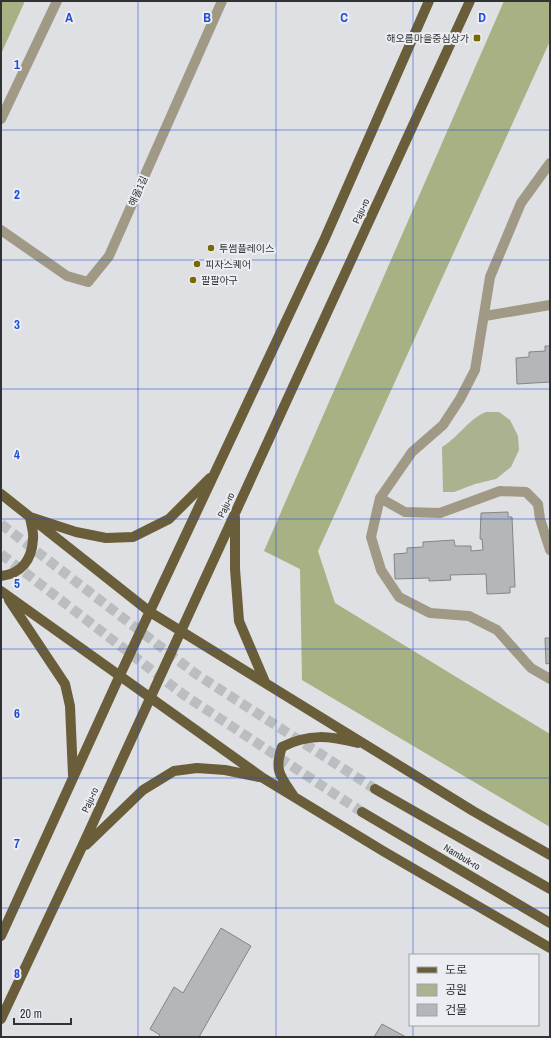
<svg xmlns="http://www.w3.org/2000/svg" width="551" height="1038" font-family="'Archivo Narrow','Noto Sans KR',sans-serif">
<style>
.green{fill:#aab290}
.forest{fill:#a7b183}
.building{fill:#b4b6b9;stroke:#838588}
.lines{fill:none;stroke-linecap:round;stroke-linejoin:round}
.major-tunnel{stroke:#bcbdc1;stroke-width:10;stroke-dasharray:10 5;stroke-linecap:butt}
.minor{stroke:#9f9985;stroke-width:10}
.major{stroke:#6a5d39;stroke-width:10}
.grid{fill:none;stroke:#1d4ed8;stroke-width:1;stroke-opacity:0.55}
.poi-dot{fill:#776900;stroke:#ecedf2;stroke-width:1.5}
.labels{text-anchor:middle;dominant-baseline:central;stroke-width:4;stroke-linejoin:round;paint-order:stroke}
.poi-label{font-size:10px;fill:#313233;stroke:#ecedf2;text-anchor:start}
.street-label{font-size:10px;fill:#313233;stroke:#ecedf2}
.grid-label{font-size:13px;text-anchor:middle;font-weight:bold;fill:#1d4ed8;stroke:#ecedf2;stroke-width:4;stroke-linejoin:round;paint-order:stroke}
</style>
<rect width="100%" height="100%" fill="#dfe0e4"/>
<path class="green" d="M486 412H499L510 420 518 436 519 450 511 467 496 479 475 484 454 492H443L442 447C460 436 467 420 486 412Z"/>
<path class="forest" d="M1 1H25L1 54Z
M504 1H550V41L318 551 335 603 550 734V827L302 680 300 569 264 551Z"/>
<path class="building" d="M545 346H550V382L517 384 516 358 529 357V352L545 351Z
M508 512V517H512L515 587H510V593L487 594 486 574 450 575 451 580 429 581V578L395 579 394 554 407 553V548L423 547V542L454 540 455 546H471V551L483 550 482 539H480L481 513Z
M545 638H550V663L546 664Z
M221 928 251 946 199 1037H158L160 1035 150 1029 174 987 183 993Z
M382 1024 406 1037H374Z"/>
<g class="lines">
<path class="major-tunnel" d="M1 524 196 674 375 789
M1 554 184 695 362 812"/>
<path class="minor" d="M1 119 57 1
M550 163 521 203 490 277 475 370 460 399 443 425 412 452 380 498 371 537 381 570 399 597 430 613 469 616 497 630 531 668 550 679
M1 230 67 276 88 282 109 256 222 1
M485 316 550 305
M380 498 405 512 440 513 500 491 526 492 538 504 540 519 550 550"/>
<path class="major" d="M1 494 150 612 473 811 550 855
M235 517V569L239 621 265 682
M1 576C21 574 32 560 33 539 34 533 31 524 30 517L76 532 106 538 133 537 169 519 210 478
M1 591 263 778 383 851 550 948
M9 600 65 684 70 706 73 775
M375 789 550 889
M293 795C280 776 274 770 282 747 309 733 330 736 358 743
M362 812 550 923
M86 845 143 790 174 771 197 768 225 770 259 777
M1 936 120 675 325 238 429 1
M1 1019 81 849 470 1"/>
</g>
<path class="grid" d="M138 1V1037M276 1V1037M413 1V955M1 130H550M1 260H550M1 389H550M1 519H550M1 649H550M1 778H550M1 908H550M413 1025V1037"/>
<g class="poi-dot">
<rect x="473" y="34" width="8" height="8" rx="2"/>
<circle cx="211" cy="248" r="4"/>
<circle cx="197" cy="264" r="4"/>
<circle cx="193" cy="280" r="4"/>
</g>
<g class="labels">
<g class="poi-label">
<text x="469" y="38" text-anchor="end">해오름마을중심상가</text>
<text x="219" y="248">투썸플레이스</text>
<text x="205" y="264">피자스퀘어</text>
<text x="201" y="280">팔팔아구</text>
</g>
<g class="street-label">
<text transform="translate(138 191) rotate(-66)">해올1길</text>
<text transform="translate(361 211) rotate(-65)">Paju-ro</text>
<text transform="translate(226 505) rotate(-65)">Paju-ro</text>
<text transform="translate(90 800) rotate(-66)">Paju-ro</text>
<text transform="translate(462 857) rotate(31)">Nambuk-ro</text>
</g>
</g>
<g class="grid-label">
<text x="69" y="22">A</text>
<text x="207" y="22">B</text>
<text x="344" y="22">C</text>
<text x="482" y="22">D</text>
<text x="17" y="69">1</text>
<text x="17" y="199">2</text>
<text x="17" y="329">3</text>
<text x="17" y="459">4</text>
<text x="17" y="588">5</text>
<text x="17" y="718">6</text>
<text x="17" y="848">7</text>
<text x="17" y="978">8</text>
</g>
<rect width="551" height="1038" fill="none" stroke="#313233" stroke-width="4"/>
<rect x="409" y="954" width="130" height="72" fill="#ecedf2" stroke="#a1a2a6"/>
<rect x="417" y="967" width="20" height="6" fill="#6a5d39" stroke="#a1a2a6"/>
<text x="445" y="974" font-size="12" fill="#313233">도로</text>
<rect x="417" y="984" width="20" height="12" fill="#aab290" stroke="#a1a2a6"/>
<text x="445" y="994" font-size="12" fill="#313233">공원</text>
<rect x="417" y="1004" width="20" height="12" fill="#b4b6b9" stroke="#a1a2a6"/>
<text x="445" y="1014" font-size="12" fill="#313233">건물</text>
<path d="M14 1018v6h57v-6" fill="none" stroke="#313233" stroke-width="2"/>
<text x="20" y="1018" font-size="12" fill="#313233" stroke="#ecedf2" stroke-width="3" paint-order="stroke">20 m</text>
</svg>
